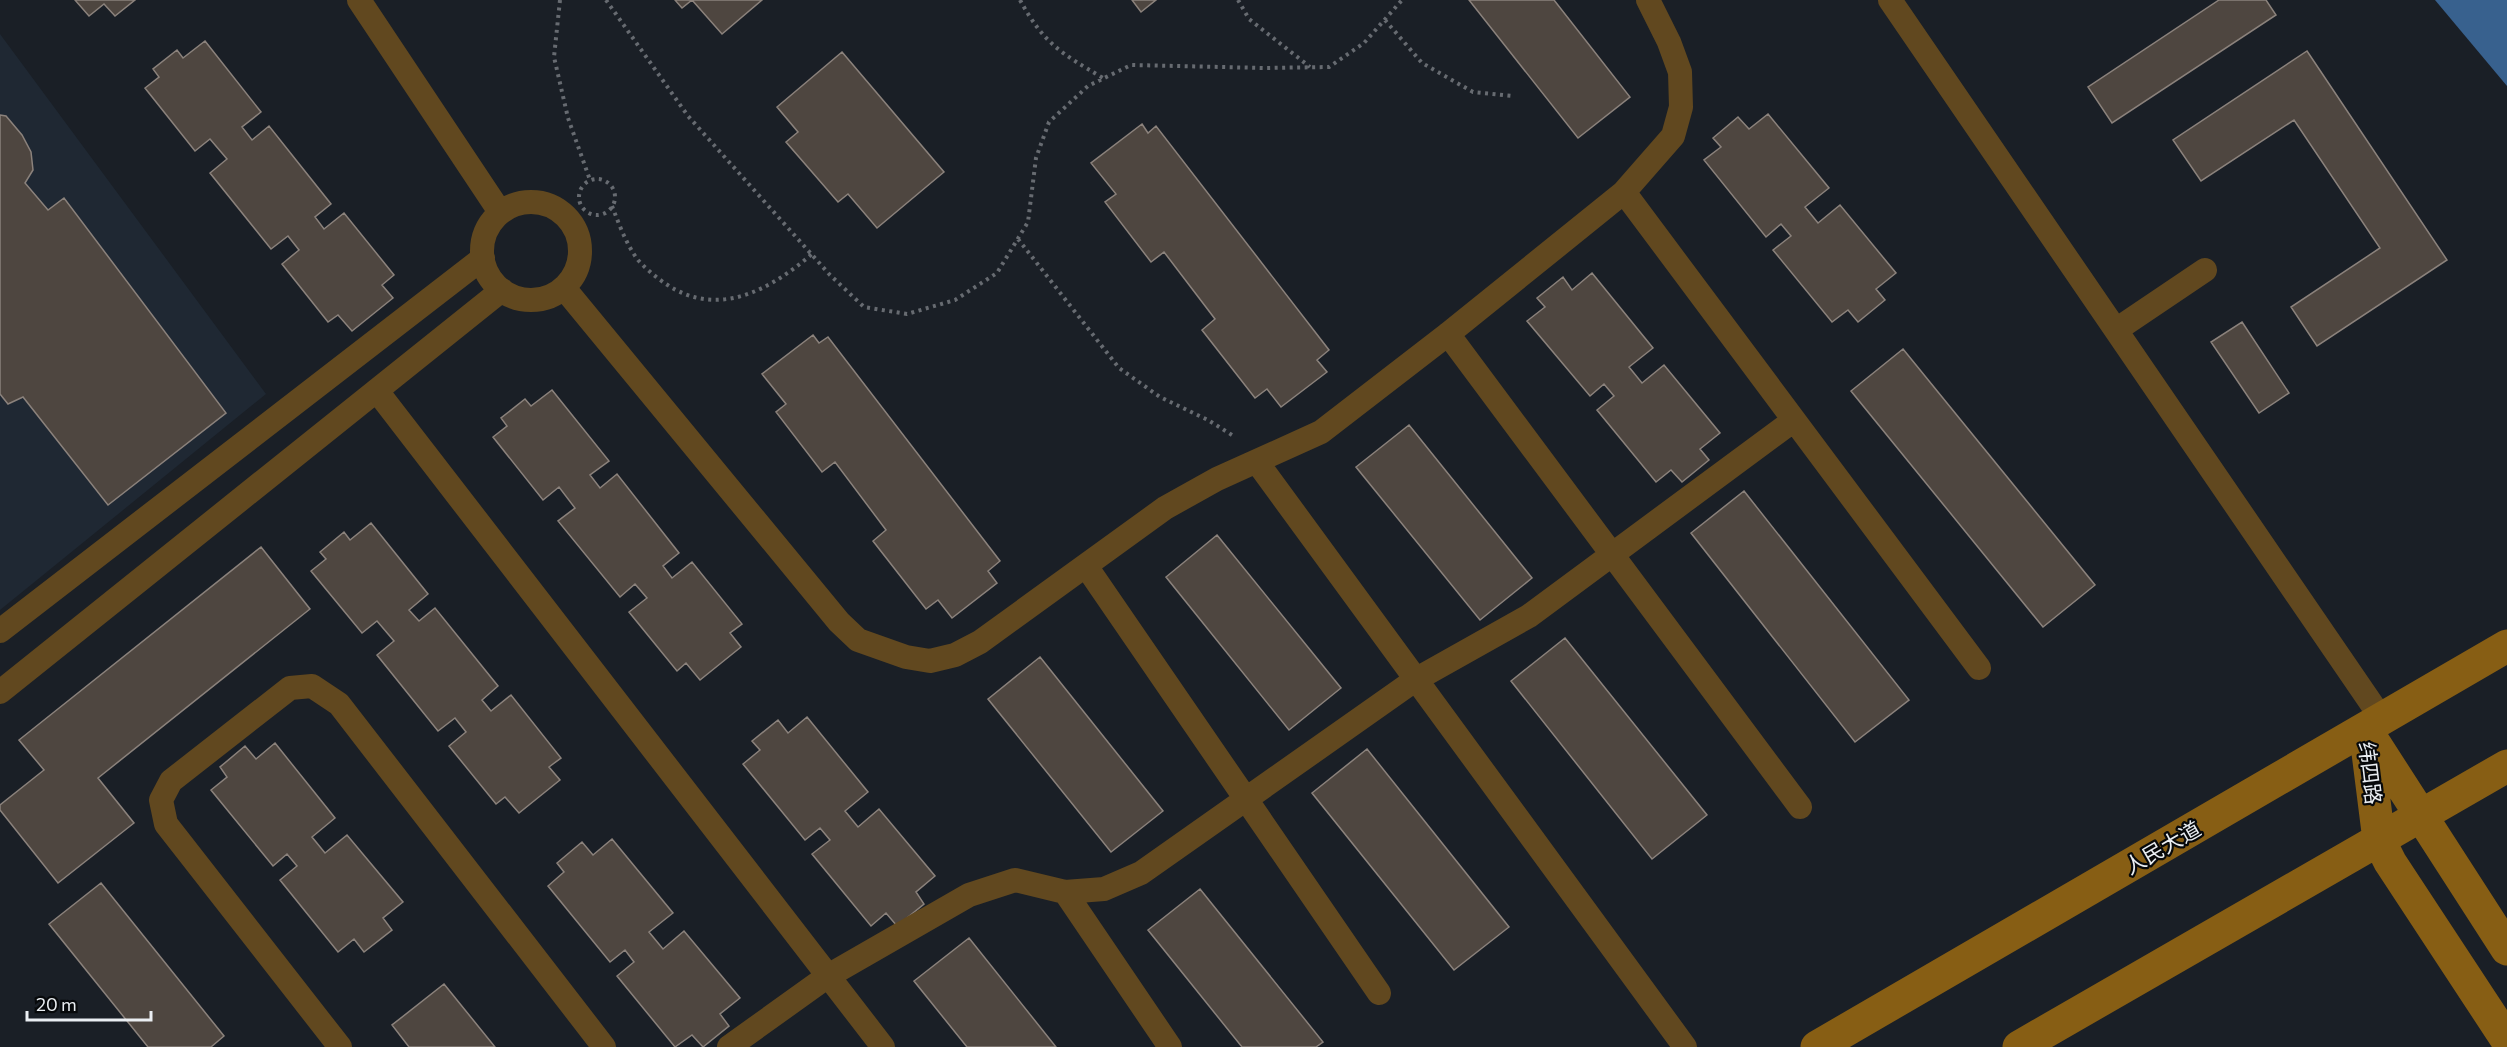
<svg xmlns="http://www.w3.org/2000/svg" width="2507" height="1047" font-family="Commissioner,'Noto Sans SC',sans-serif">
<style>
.built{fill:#1f2833}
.water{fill:#38618e}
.building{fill:#4e4640;stroke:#8b827c;stroke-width:1.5}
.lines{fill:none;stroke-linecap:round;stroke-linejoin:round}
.path{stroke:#676b71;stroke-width:4;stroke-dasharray:3 4.5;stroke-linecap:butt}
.lane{stroke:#61481f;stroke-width:24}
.secondary{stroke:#875e14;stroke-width:33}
.labels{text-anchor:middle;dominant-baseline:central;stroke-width:4.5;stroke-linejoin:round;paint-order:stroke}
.street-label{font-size:21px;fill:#eaeef2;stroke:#07090b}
</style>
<rect width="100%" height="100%" fill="#1a1f26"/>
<path class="built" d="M0 34 266 394 0 610Z"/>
<path class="water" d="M2435 0H2507V86Z"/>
<path class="building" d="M75 0H135L115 16 104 4 89 16Z
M675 0H692L682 8Z
M692 0H762L722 34Z
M1132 0H1156L1141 12Z
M1469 0H1554L1630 97 1578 138Z
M2219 0H2266L2276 15 2112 123 2088 87Z
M205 41 261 112 242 127 252 140 269 126 331 204 315 217 324 229 344 213 394 275 382 285 393 298 352 331 338 315 328 322 282 264 299 250 288 236 271 249 210 173 227 159 210 139 195 151 145 88 159 77 153 69 177 50 183 58Z
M2307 51 2447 260 2317 346 2291 307 2380 248 2294 120 2201 181 2173 140Z
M842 52 944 172 877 228 848 194 838 202 786 142 798 132 777 107Z
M1768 114 1829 188 1805 207 1818 223 1840 205 1896 273 1876 289 1885 300 1858 322 1848 310 1832 322 1773 250 1791 236 1781 224 1766 237 1704 160 1721 147 1713 138 1738 117 1749 129Z
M0 115 6 116 22 135 31 152 33 170 25 183 48 210 64 198 226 413 108 505 23 397 8 404 0 394Z
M1142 124 1148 133 1156 126 1329 350 1317 360 1327 372 1281 407 1267 389 1255 398 1202 330 1215 319 1164 252 1151 262 1105 202 1116 194 1091 163Z
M1592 273 1653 348 1629 367 1642 383 1664 365 1720 433 1700 449 1709 460 1682 482 1671 470 1656 482 1597 410 1614 396 1604 384 1590 396 1527 321 1545 307 1537 298 1563 277 1572 290Z
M2242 322 2289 393 2259 413 2211 342Z
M813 335 819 343 828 337 1000 561 988 571 997 583 952 618 938 600 926 609 873 541 886 530 835 462 822 472 776 412 786 404 762 374Z
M1903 349 2095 585 2043 627 1851 391Z
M552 390 609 461 590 475 600 488 617 474 679 553 663 566 672 578 692 562 742 624 730 633 741 647 700 680 686 663 677 671 629 612 647 598 635 584 620 597 558 521 575 508 559 487 543 500 493 437 507 426 501 418 525 399 531 406Z
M1409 425 1532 578 1480 620 1356 467Z
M1744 491 1909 700 1855 742 1691 533Z
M371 523 428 594 409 610 419 621 435 608 498 686 482 700 491 711 511 695 561 758 549 767 560 780 519 813 505 797 496 804 449 746 466 732 455 718 438 731 377 655 394 641 377 621 362 633 311 571 326 559 320 552 344 532 350 540Z
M1217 535 1341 688 1289 730 1166 577Z
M261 547 310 609 98 778 134 823 58 883 0 810V805L44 770 19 740Z
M1565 638 1707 815 1652 859 1511 681Z
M1040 657 1163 811 1111 852 988 699Z
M807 717 868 792 845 811 858 827 879 809 935 876 916 892 924 904 897 926 886 913 871 926 812 854 830 840 820 828 805 840 743 764 760 750 752 741 778 720 788 733Z
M275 743 335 818 312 837 325 853 347 835 403 902 383 918 392 930 364 952 354 939 338 952 280 880 297 866 287 854 273 866 211 790 227 777 220 767 245 746 256 759Z
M1367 749 1509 927 1454 970 1312 793Z
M612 839 673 913 649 932 663 949 684 931 740 998 720 1014 729 1026 703 1047 692 1035 675 1047 617 976 634 962 625 950 610 962 548 886 564 872 557 863 582 842 593 855Z
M101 883 224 1036 211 1047H148L49 924Z
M1200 889 1323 1042 1316 1047H1242L1148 930Z
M969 938 1056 1047H967L914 981Z
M444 984 495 1047H409L392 1025Z"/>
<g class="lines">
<path class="path" d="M560 0 554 57 568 118 590 180
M606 0 688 116 830 275 864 307 907 314 955 300 997 273 1028 222 1036 158 1049 122 1088 86 1131 65 1265 68 1329 67 1364 43 1402 0
M1020 0C1044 44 1061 53 1103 78
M1238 0 1249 19 1310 67
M1385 20 1422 63 1473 92 1513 96
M579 197a18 18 0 1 1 36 0a18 18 0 1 1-36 0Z
M612 206C619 224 626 244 638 260 646 269 657 278 666 284 718 319 770 290 812 254
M1018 239 1119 368 1160 397 1208 420 1232 435"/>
<path class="lane" d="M359 0 500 212
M1890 0 2382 719
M1624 192 1979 668
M482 251a49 49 0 1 1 98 0a49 49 0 1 1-98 0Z
M564 288 839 622 858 640 906 657 930 661 955 655 980 642 1165 508 1217 479 1321 432 1448 334 1624 192 1673 136 1681 107 1680 72 1669 42 1648 0
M2116 330 2205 270
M1448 334 1800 807
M377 391 883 1047
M1257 462 1685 1047
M1086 566 1379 993
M0 631 483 258
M0 692 502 290
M1065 892 1170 1047
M340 1047 166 824 161 800 171 781 290 688 312 686 339 704 604 1047
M729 1047 828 976 969 895 1015 880 1065 892 1104 889 1141 873 1415 680 1529 616 1794 420"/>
<path class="secondary" d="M2365 729 2379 840 2390 862 2507 1040
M2371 738 2507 949
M1817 1047 2507 646
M2019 1047 2507 766"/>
</g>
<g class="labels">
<g class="street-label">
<text transform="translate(2371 773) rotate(83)">纬四路</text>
<text transform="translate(2162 847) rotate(-30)">人民大道</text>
</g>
</g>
<path d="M27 1011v9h124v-9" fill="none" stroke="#eaeef2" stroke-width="3"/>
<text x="36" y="1011" font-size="18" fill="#eaeef2" stroke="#07090b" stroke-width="4.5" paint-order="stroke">20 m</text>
</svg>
